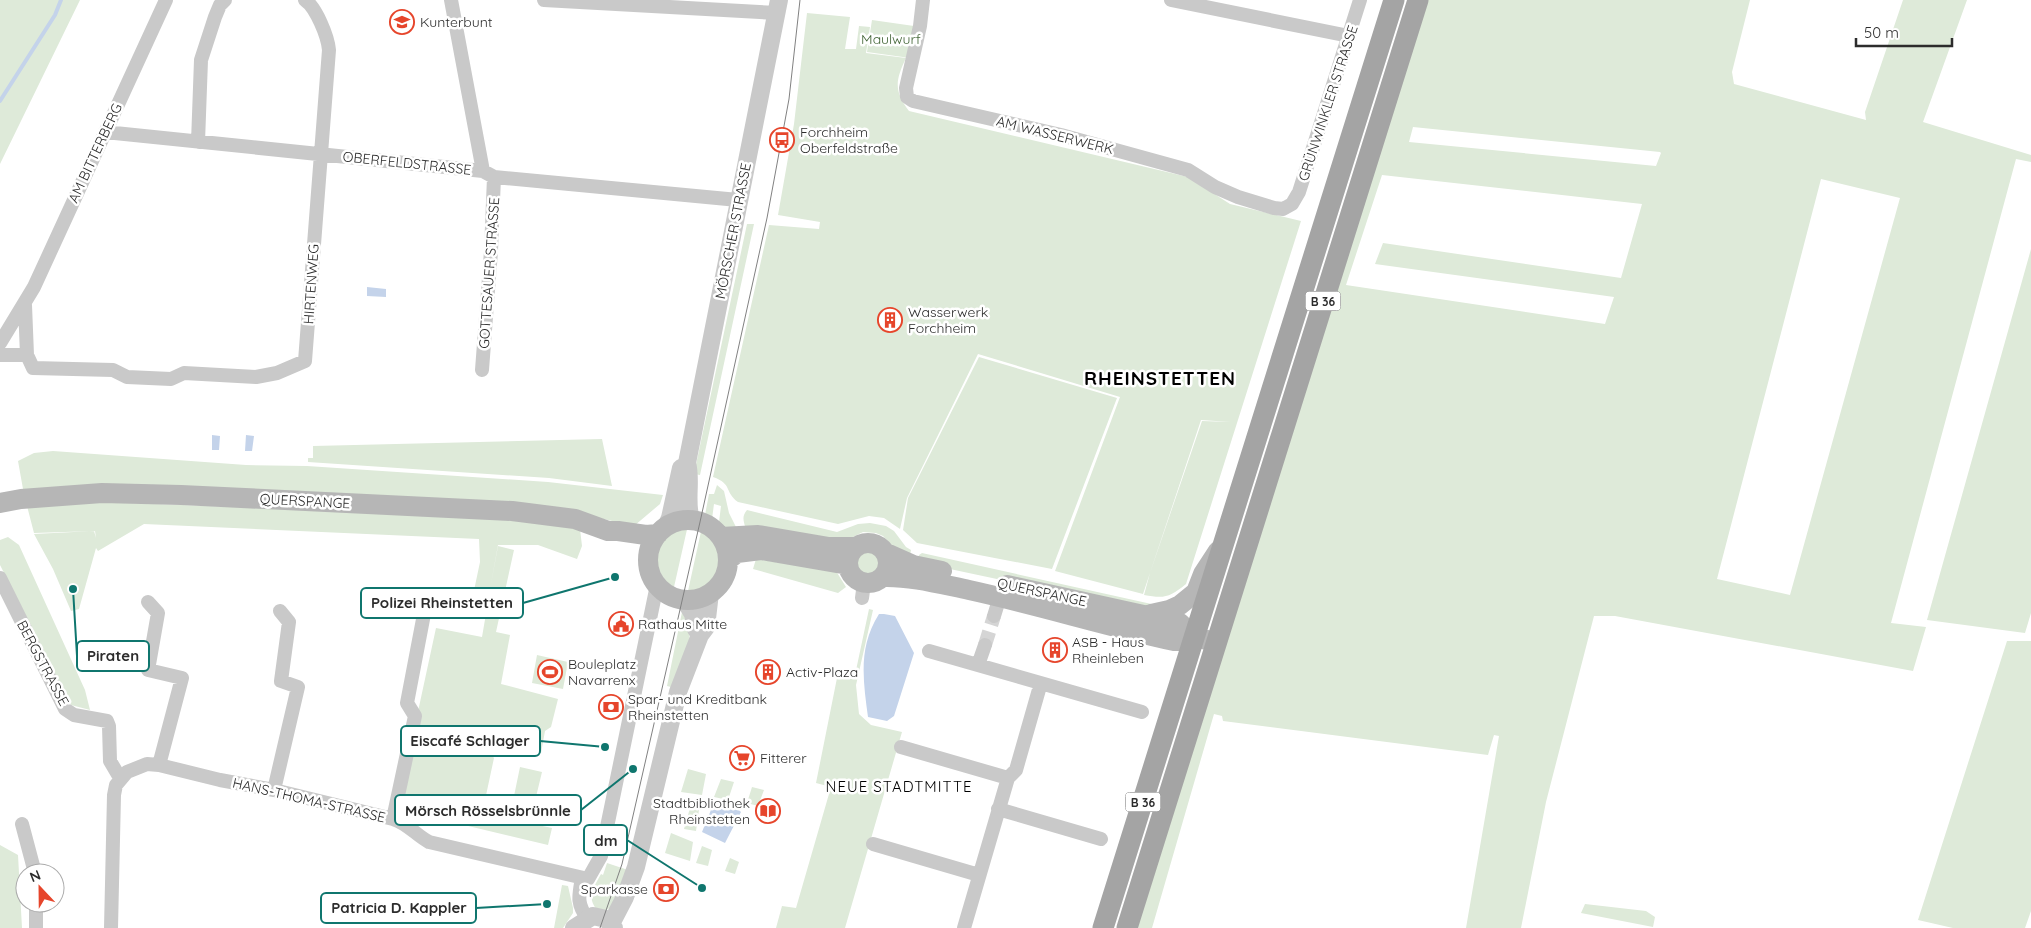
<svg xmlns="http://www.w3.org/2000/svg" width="2031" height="928" font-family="Quicksand,sans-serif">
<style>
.green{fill:#deead9;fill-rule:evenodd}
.water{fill:#c4d3ea}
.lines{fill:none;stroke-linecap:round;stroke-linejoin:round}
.stream{stroke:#c4d3ea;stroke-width:4}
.minor-tunnel{stroke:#d5d5d5;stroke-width:14;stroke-dasharray:14 7;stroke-linecap:butt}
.minor{stroke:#c9c9c9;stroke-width:14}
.tertiary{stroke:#c9c9c9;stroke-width:18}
.secondary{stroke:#b6b6b6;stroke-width:20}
.primary{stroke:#a4a4a4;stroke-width:21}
.tram{stroke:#818181;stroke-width:1}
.labels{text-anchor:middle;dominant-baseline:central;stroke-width:5;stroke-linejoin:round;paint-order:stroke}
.shield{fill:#fff;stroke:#6b6b6b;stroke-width:1}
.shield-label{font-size:12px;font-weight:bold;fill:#2c2c2c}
.poi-label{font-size:14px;fill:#2c2c2c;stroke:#fff;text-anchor:start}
.park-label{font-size:14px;fill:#456739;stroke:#fff}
.street-label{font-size:14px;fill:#2c2c2c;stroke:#fff}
.neighbourhood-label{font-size:15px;letter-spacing:1px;fill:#000;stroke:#fff}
.district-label{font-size:19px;font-weight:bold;letter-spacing:1px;fill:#000;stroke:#fff}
.leader{fill:none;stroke:#0f766e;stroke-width:2}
.callout-dot{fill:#0f766e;stroke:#fff;stroke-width:2}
.callout{fill:#fff;stroke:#0f766e;stroke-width:2}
.callout-label{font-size:15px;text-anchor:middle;font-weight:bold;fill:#2c2c2c}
</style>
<rect width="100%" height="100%" fill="#fff"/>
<path class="green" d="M0 0H80L0 164Z
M1424 0H1750L1732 72 1734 84 1866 120 1865 112 1903 0H1967L1923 122 2031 155V162L2016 159 1891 623 1926 627 1913 671 1615 616H1594L1546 802 1521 928H1466L1499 736 1494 735 1488 755 1223 721 1222 716 1214 714 1152 928H1137ZM1413 127 1660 152 1661 153 1656 166 1409 142ZM1382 175 1642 204 1621 278 1383 243 1375 264 1614 297 1605 324 1346 285ZM1821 179 1900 198 1790 595 1717 579Z
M807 13 850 17 845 49H856L859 26 870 27 866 53 906 58C895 81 894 91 909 111L1188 177 1230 204 1301 221 1186 584C1170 597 1165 599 1144 595L1150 573 1202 421 1231 422 1201 420 1143 594 1055 571 1120 397 978 354 907 498 900 529 884 518 869 516 838 524 738 502C724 492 733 484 713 477L769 225 819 229 820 222 778 215 794 124Z
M872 20 914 26 910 58 867 52Z
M747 224H754L700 475 694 474Z
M2031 249V613L2025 633 1927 620Z
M979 357 1117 398 1052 569 917 543 903 530 908 498Z
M602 439 612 486 549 478 308 462V458H313V446Z
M53 451 246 465 307 466 548 482 663 495 660 504 634 526 573 512 23 489 18 461 34 453Z
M717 485 724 491 729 513 738 531 724 528 719 522 721 506 714 504 712 519 705 515 709 494H714Z
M75 501 524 518 580 529 582 546 577 559 538 545H498L490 589 498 546 514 550 496 632 510 635 501 684 558 699 551 727 545 731 541 753 484 739 483 744 494 758 485 800 472 806 471 811 552 828 548 845 397 809 436 628 482 637 488 602 472 600 480 562 479 539 144 524 98 551 96 548 79 609 71 611 53 569 34 534 94 531 96 538 95 531 34 533 27 506Z
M747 510 837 532 858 524 870 523 886 526 894 531 906 547 911 550 909 561 897 551 883 536 876 533 863 532 847 540 746 530C744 522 741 517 747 510Z
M688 525 674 587C655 578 651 548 666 533 672 528 681 526 688 525Z
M702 527C730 546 725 591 688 591Z
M8 537 19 545 85 690 90 710 71 705 0 565V540Z
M854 563a14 14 0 1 1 28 0a14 14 0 1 1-28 0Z
M922 553 1156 605V607L1119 605 917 562 919 555Z
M756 559 836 571 846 587 838 593 753 569Z
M869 609 873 610 856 685 859 714 871 725 902 732 845 928H776L782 906 796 908 831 787 816 783 838 673 855 675Z
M682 612C700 636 682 663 671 687L667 686Z
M2007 641H2031V911L2025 928H1953L1918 920Z
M537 655 568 662 563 689 532 683Z
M520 767 542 772 535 801 514 796Z
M688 769 706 774 702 795 681 792Z
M721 779 734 782 728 800 714 797Z
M752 787 764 790 758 806 747 803Z
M692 801 700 803 696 831 684 829Z
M671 833 693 842 690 861 665 853Z
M0 845 18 855 22 928H0Z
M702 846 712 850 708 866 696 863Z
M730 858 739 862 735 874 725 871Z
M607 863 628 870 611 907 605 911 597 910C586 897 594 887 601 874L603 875Z
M562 885 568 886 573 908V913L563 928H554Z
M1585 904 1646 911 1655 917 1653 927 1581 913Z"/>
<path class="water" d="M367 287 386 289V297L367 296Z
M212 435 220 436 219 450H212Z
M246 435 254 436 252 451H245Z
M879 614H884L895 616 914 653 894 716 887 721 868 717C863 680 858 647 879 614Z
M713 805 735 806 741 812 725 843 702 832Z"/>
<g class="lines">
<path class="stream" d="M0 101 55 15 61 0"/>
<path class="minor-tunnel" d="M985 645 994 616"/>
<path class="minor" d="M451 0 483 171
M544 0 777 13
M923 0 920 26 906 88 907 97 913 101 1061 135 1188 170 1215 187 1238 197 1274 208 1283 209 1292 204 1299 192 1360 0
M1171 0 1349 36
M105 132 483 171 494 177 738 200
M198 142 201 60 215 17 220 5 225 0
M25 305 27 355 33 368 113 370 127 377 171 379 184 373 256 377 277 373 305 361 329 50C328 37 316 7 305 0
M0 343 34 287 166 0
M0 355H27
M482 370 491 251 494 177
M0 578 65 709 74 715 107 721 109 726 110 761 120 778
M862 598 864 583
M148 602 158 613 148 670 182 678 159 765
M994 616 1002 590
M929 651 1142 712
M978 665 985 645
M901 747 1008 778
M274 790 298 687 281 681 289 622 280 611
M998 809 1101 839
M393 819 415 716 407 703 424 614 415 606
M22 824 35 873
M873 844 979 875
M582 878C579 895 576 904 588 919
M36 928V903
M111 928 114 795 116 785 127 772 147 764 159 765 220 780 274 790 393 819C407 823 416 835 429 842L588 879 601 856 657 585
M964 928 1008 778 1016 770 1040 686 1036 682"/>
<path class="tertiary" d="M691 520C685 501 692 481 687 463L779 0
M666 527 670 518 681 468
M684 599 693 614 696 629 700 635
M611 924 625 897 636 867 678 692 700 635 706 627 710 593
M574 928 593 916 606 919 614 928"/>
<path class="secondary" d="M0 503 21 499 102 493 181 495 512 511 575 519 608 531H618L646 535 658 534
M648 560a40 40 0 1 1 80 0a40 40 0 1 1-80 0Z
M721 537 758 535 829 547H855
M848 563a20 20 0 1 1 40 0a20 20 0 1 1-40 0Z
M886 553 913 565 942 571
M728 560 737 553 761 550 848 565
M882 577C911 576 940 584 969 590 1038 605 1105 626 1174 641H1183L1194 637 1207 640
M1007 585 1180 623 1194 637
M1151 614 1169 610 1180 605 1196 592 1203 574 1218 551"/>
<path class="primary" d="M1103 928 1394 0
M1127 928 1418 0"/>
<path class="tram" d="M600 928 622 864 700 522 767 218 789 99 800 0"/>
</g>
<defs>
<symbol id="school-ring" viewBox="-11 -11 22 22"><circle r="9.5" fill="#fff" stroke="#e6452b" stroke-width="1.5"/><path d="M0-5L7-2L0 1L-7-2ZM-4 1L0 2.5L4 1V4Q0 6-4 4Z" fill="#e6452b"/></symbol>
<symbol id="bus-ring" viewBox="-11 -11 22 22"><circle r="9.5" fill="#fff" stroke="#e6452b" stroke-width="1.5"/><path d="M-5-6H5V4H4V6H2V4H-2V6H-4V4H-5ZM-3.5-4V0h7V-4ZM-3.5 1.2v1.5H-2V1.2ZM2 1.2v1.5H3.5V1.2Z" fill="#e6452b"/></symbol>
<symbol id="building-ring" viewBox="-11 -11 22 22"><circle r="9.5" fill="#fff" stroke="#e6452b" stroke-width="1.5"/><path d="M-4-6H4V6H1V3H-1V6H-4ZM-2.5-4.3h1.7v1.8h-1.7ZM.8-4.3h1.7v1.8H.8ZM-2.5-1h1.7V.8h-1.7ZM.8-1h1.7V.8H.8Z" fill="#e6452b"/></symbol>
<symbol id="civic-ring" viewBox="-11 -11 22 22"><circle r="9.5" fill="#fff" stroke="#e6452b" stroke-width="1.5"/><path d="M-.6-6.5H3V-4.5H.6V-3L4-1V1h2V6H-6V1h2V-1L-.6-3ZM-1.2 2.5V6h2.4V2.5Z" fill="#e6452b"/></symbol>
<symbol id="stadium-ring" viewBox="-11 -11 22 22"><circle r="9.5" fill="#fff" stroke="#e6452b" stroke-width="1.5"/><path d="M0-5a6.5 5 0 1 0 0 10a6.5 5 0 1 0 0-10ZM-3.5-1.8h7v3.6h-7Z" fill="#e6452b"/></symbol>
<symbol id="bank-ring" viewBox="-11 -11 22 22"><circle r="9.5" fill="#fff" stroke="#e6452b" stroke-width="1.5"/><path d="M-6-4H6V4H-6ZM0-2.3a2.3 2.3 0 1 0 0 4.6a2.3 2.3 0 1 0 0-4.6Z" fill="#e6452b"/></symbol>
<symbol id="supermarket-ring" viewBox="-11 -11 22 22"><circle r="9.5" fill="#fff" stroke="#e6452b" stroke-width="1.5"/><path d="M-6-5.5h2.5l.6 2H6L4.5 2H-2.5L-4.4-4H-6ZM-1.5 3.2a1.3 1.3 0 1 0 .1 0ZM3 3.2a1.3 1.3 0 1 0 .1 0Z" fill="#e6452b"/></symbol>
<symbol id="library-ring" viewBox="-11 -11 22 22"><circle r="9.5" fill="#fff" stroke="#e6452b" stroke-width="1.5"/><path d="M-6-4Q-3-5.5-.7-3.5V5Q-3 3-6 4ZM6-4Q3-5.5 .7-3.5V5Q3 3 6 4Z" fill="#e6452b"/></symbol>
</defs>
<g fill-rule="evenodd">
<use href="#school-ring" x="388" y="8" width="28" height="28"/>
<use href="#bus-ring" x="768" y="126" width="28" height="28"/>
<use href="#building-ring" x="876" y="306" width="28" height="28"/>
<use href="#civic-ring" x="607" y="610" width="28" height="28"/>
<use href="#building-ring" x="1041" y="636" width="28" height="28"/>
<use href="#stadium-ring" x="536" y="658" width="28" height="28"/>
<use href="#building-ring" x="754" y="658" width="28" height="28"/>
<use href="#bank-ring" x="597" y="693" width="28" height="28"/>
<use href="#supermarket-ring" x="728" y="744" width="28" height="28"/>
<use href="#library-ring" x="754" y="797" width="28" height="28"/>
<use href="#bank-ring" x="652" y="875" width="28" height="28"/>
</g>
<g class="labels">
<g class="shield">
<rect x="1305.5" y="291.5" width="35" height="19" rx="4"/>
<rect x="1125.5" y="792.5" width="35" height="19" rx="4"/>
</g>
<g class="shield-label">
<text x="1323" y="301">B 36</text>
<text x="1143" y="802">B 36</text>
</g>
<g class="poi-label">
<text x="420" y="22">Kunterbunt</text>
<text x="800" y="132">Forchheim<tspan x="800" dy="16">Oberfeldstraße</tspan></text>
<text x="908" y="312">Wasserwerk<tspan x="908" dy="16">Forchheim</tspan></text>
<text x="638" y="624">Rathaus Mitte</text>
<text x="1072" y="642">ASB - Haus<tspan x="1072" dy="16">Rheinleben</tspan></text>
<text x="568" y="664">Bouleplatz<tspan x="568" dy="16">Navarrenx</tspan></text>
<text x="786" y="672">Activ-Plaza</text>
<text x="628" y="699">Spar- und Kreditbank<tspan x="628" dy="16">Rheinstetten</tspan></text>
<text x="760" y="758">Fitterer</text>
<text x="750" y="803" text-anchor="end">Stadtbibliothek<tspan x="750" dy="16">Rheinstetten</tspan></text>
<text x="648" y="889" text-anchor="end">Sparkasse</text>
</g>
<g class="park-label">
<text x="891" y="39">Maulwurf</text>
</g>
<g class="street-label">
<text transform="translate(1328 103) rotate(-72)">GRÜNWINKLER STRASSE</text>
<text transform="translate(1055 135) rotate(14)">AM WASSERWERK</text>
<text transform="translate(95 153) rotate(-65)">AM BITTERBERG</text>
<text transform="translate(407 163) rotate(6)">OBERFELDSTRASSE</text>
<text transform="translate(733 231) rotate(-79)">MÖRSCHER STRASSE</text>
<text transform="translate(489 273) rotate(-86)">GOTTESAUER STRASSE</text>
<text transform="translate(311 284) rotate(-86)">HIRTENWEG</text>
<text transform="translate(305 501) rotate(3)">QUERSPANGE</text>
<text transform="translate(1042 592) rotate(12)">QUERSPANGE</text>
<text transform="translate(43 663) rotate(62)">BERGSTRASSE</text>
<text transform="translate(309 800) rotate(13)">HANS-THOMA-STRASSE</text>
</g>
<g class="neighbourhood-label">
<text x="899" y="786">NEUE STADTMITTE</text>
</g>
<g class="district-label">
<text x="1160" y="378">RHEINSTETTEN</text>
</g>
</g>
<path class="leader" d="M615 577L523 603M73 589L77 656M605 747L540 741M633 769L581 810M702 888L627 840M547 904L476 908"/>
<g class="callout-dot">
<circle cx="615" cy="577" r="5"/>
<circle cx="73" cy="589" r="5"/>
<circle cx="605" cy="747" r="5"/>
<circle cx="633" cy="769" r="5"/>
<circle cx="702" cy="888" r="5"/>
<circle cx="547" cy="904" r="5"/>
</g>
<g class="callout">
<rect x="361" y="588" width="162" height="30" rx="5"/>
<rect x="77" y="641" width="72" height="30" rx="5"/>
<rect x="401" y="726" width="139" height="30" rx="5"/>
<rect x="395" y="795" width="186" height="30" rx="5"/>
<rect x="584" y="825" width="43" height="30" rx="5"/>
<rect x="321" y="893" width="155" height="30" rx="5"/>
</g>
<g class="callout-label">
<text x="442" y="608">Polizei Rheinstetten</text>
<text x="113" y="661">Piraten</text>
<text x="470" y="746">Eiscafé Schlager</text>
<text x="488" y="816">Mörsch Rösselsbrünnle</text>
<text x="606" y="846">dm</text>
<text x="399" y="913">Patricia D. Kappler</text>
</g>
<g transform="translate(40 888) rotate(338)"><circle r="24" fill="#ffffff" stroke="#ababab"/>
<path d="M0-4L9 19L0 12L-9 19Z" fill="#e6452b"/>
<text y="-8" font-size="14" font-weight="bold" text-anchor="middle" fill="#2c2c2c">N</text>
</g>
<path d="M1856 38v8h96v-8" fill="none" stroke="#2c2c2c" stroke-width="2.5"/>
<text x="1864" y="38" font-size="15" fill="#2c2c2c" stroke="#ffffff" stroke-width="4" paint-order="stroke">50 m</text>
</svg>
